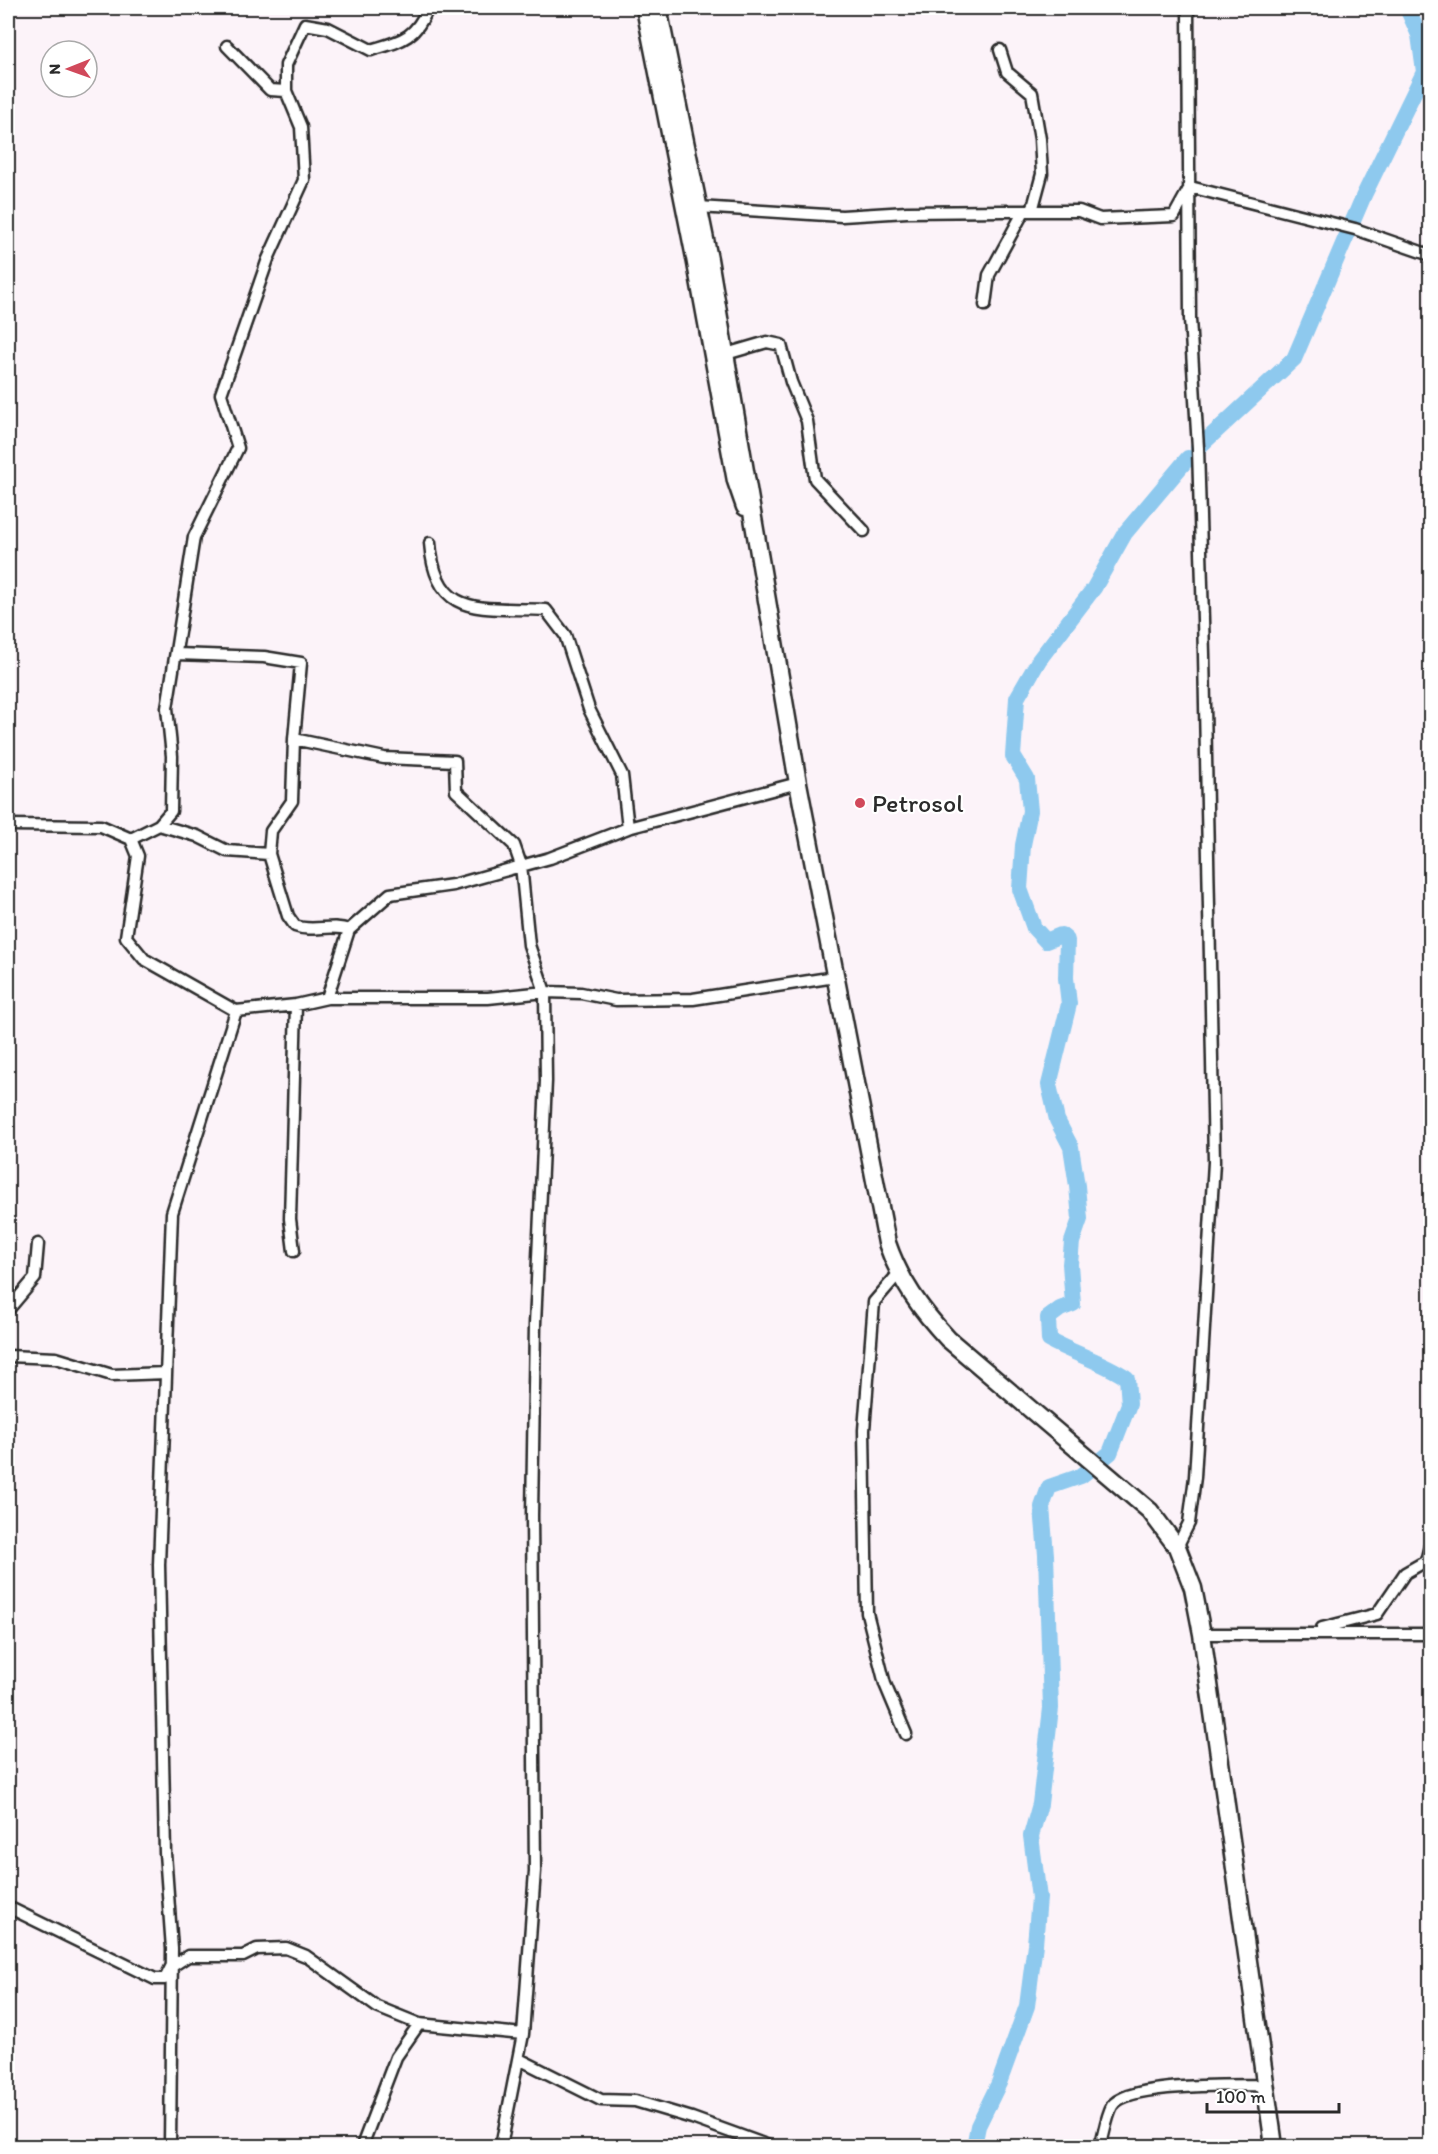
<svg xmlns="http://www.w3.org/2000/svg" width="1438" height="2154" font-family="Itim,sans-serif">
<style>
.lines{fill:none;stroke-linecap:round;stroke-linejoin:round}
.river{stroke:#8ec9ee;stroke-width:16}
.minor-casing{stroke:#2b2b2b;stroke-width:15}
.trunk-casing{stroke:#2b2b2b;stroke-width:21}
.minor{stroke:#fff;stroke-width:10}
.trunk{stroke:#fff;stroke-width:16}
.poi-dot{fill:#d1495b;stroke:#fff;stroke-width:2}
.labels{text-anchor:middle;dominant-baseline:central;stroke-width:4.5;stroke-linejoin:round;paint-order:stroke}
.poi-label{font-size:26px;fill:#2b2b2b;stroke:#fff;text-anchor:start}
</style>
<rect width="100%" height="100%" fill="#fcf3f9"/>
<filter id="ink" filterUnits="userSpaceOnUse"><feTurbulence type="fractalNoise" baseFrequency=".0167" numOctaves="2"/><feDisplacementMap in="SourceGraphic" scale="12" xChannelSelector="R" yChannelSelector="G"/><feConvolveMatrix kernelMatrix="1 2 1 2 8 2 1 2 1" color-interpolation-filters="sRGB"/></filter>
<g filter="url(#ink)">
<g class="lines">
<path class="river" d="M1198 448 1294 359 1364 195 1424 72 1419 35 1407 8
M974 2146 978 2126 999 2083 1027 2006 1035 1944 1039 1898 1031 1836 1040 1804 1051 1708 1046 1555 1042 1507 1049 1487 1081 1476 1110 1453 1129 1404 1127 1378C1102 1361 1074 1354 1049 1340L1048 1318 1060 1309 1073 1304 1070 1264 1072 1242 1080 1219 1077 1186 1071 1147 1057 1120 1049 1085 1069 1004 1066 978 1067 940 1061 935 1046 941 1034 928 1020 889 1023 845 1030 811 1027 779 1013 756 1017 698 1039 660 1094 588 1125 533 1188 458"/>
<defs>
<path id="minor" d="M227 46 270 90 286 91
M1000 50 1007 72 1032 93 1040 139 1042 174 1032 211
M698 207 842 216 907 212 1004 211H1079L1100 219 1174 216 1190 187 1355 229 1430 255
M985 305 989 275 1024 211
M726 354 767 342 781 345 791 382 807 421 815 479 864 531
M430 543C436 622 484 606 546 610L565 635 589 709 622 775 628 828
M177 654 264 657 301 663 294 739 292 801 271 831 269 854 288 916 295 926C313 933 331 923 349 930
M294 739 384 758 455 761 456 791 514 845 521 865 529 945 545 992 546 1081 535 1324 532 1515 535 1871 523 2034 501 2146
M8 825 101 826 131 839 138 856 126 937 144 959 236 1011 296 1005 327 998 349 930 390 894 453 885 550 858 628 828 798 783
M159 825 171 811 172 756 167 708 194 537 238 448 221 394 268 259 304 180 301 127 286 91V65L305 24 328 28 371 50C401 41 415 39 428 8
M131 839 159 825 197 836 227 851 269 854
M327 998H488L545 992 581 993 616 1000 693 999 835 977
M294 1251 290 1219 296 1005
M899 1273 874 1302 864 1430 867 1613 885 1684 906 1734
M8 1310 35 1278 38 1244
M8 1356 56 1358 112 1375 166 1373
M1177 1547 1189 1523 1195 1477 1214 1162 1204 654 1198 448 1190 319 1188 8
M1322 1628 1377 1614 1405 1573 1426 1561 1430 1546
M1202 1634H1430
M8 1907 155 1979H165L171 1967 188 1956H243L257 1949 286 1948 306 1956 377 2007 419 2024 523 2034
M519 2059 601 2100 635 2101 692 2118 769 2146
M170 2146 172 1949 165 1853 159 1565 172 1213 236 1011
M362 2146 396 2057 419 2024
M1100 2146C1104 2135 1106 2117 1112 2106 1127 2082 1236 2086 1265 2085"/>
<path id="trunk" d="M645 8 695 258 736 481 745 507
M658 8 709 259 798 783 887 1243C900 1281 921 1310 948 1339L1150 1511 1177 1547 1193 1588 1202 1634 1274 2146"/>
</defs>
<use href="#minor" class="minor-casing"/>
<use href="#trunk" class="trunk-casing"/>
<use href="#minor" class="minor"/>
<use href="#trunk" class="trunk"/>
</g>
</g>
<circle class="poi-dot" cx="860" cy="803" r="6"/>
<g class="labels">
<g class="poi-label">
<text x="872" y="803">Petrosol</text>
</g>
</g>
<rect width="1438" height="2154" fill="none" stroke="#fff" stroke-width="30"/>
<rect x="15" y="15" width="1408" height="2124" fill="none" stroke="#2b2b2b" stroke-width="2" filter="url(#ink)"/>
<g transform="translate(69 69) rotate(269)"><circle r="28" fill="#ffffff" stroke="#aaaaaa" stroke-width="1.5"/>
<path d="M0-4.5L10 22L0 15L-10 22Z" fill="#d1495b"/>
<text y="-9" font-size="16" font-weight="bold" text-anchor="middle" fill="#2b2b2b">N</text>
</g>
<path d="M1207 2103v9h132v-9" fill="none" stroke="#2b2b2b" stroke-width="3"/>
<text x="1216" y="2103" font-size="18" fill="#2b2b2b" stroke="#ffffff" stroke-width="4.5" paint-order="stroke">100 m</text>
</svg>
